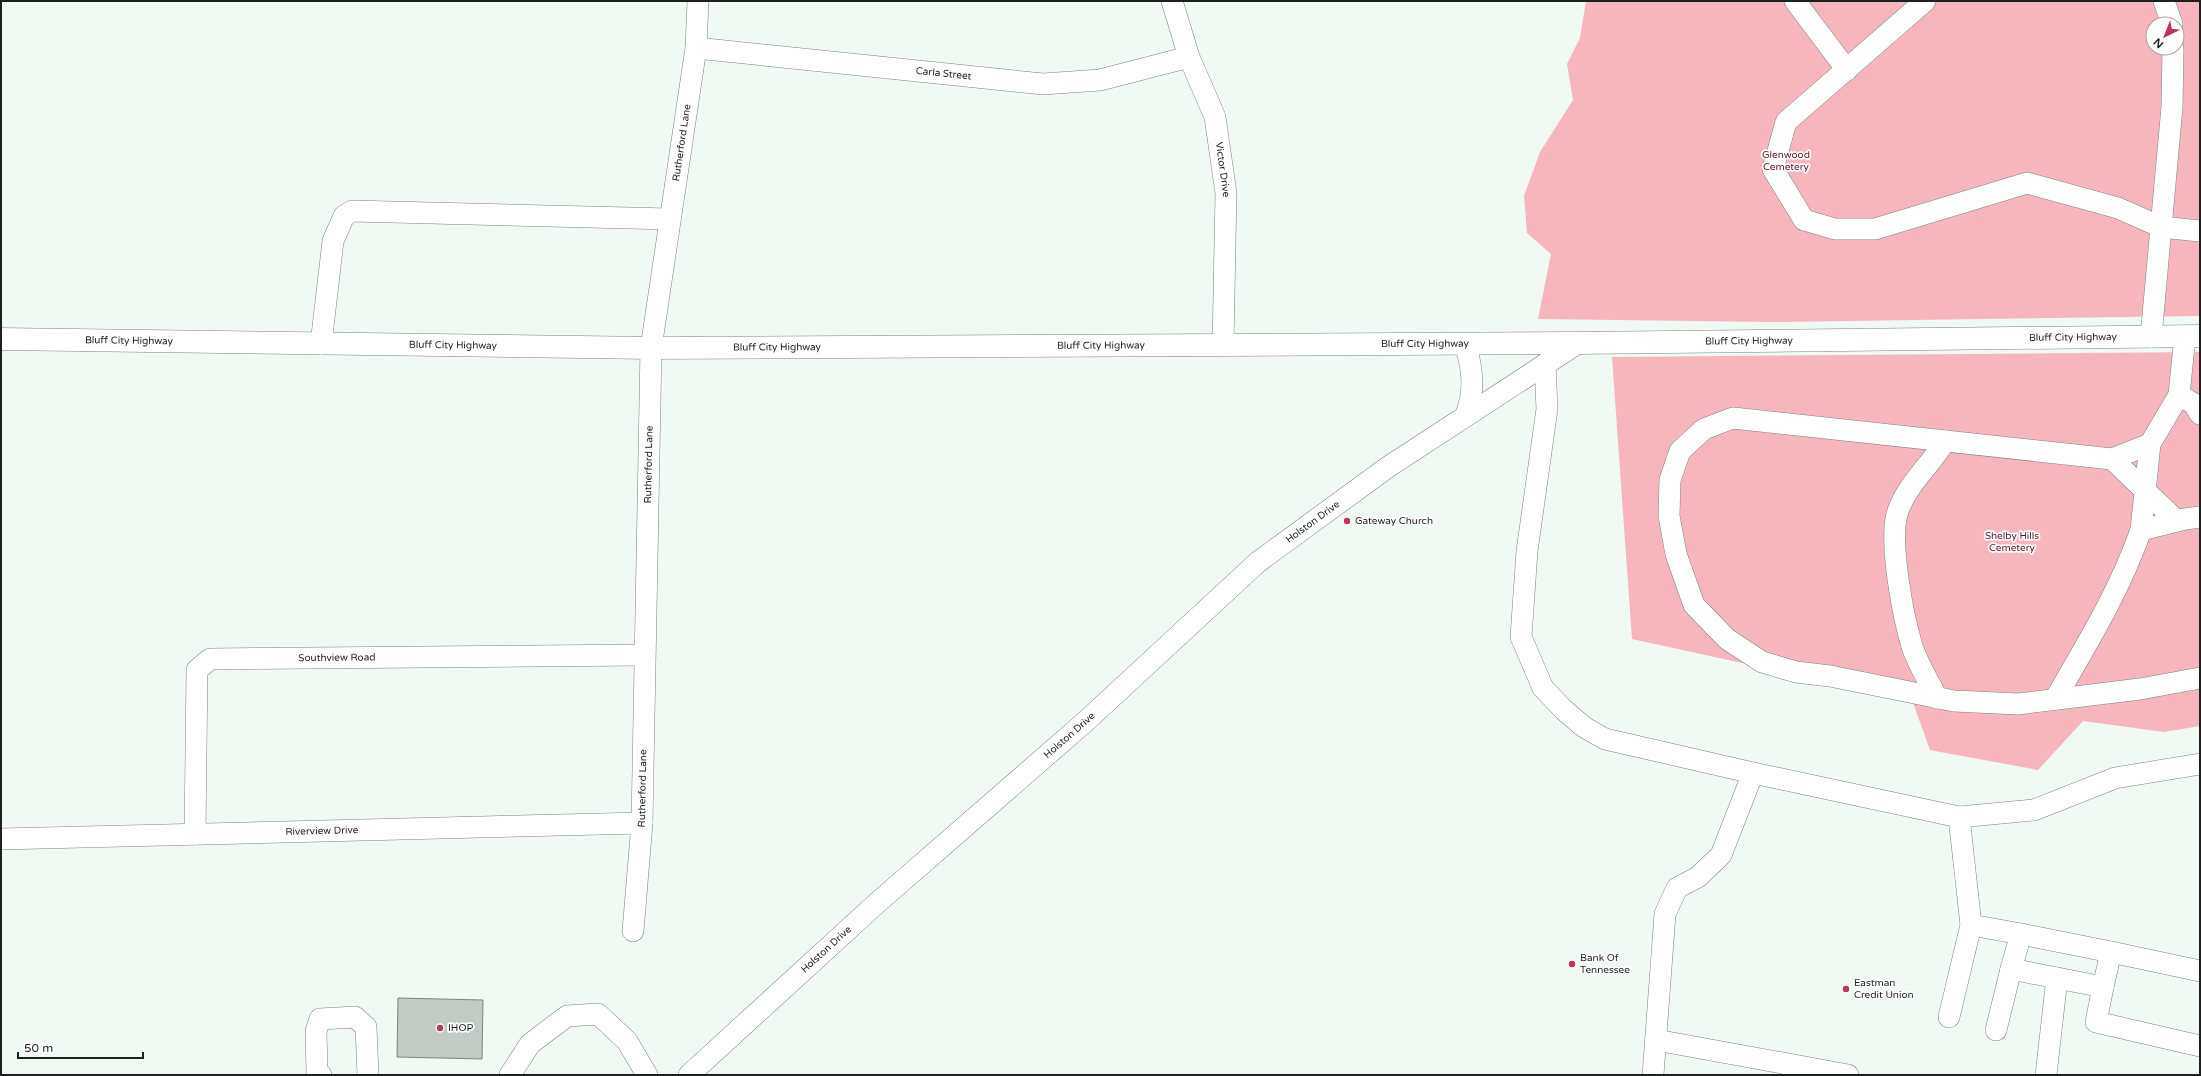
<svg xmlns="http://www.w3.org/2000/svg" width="2201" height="1076" font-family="'Varela Round',sans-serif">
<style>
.green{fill:#f7b5be;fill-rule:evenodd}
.building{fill:#c1cac5;stroke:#7c847f}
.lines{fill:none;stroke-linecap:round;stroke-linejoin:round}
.minor-casing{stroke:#7b837e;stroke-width:22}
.major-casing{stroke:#7b837e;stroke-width:23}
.minor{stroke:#fff;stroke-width:21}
.major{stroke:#fff;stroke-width:22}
.poi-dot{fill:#c13258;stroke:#fff;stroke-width:1.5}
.labels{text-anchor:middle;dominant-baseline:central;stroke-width:3.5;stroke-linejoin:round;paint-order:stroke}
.street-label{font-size:10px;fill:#1d201e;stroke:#fff}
.park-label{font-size:10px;fill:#601227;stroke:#fff}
.poi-label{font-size:10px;fill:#1d201e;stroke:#fff;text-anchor:start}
</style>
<rect width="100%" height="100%" fill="#f0f9f3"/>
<path class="green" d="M1586 1H2200V316L1773 322 1538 319 1551 254 1527 233 1524 196 1540 152 1573 100 1567 64 1580 38ZM2153 24H2177V48H2153Z
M2200 352V726L2164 732 2083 721 2038 770 1930 750 1912 700 1632 639 1612 357Z"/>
<path class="building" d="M398 998 483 1000 482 1059 397 1057Z"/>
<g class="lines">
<defs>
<g id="minor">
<path id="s1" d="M1172 1 1189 57 1215 117 1226 193 1223 345"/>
<path d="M1795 1 1847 70"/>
<path d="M1925 1 1786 122 1773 169 1804 220 1835 229H1875L2027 183 2118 208 2161 227 2200 231"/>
<path d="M2164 1 2172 24"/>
<path id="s2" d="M696 48 1043 84 1100 80 1189 57"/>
<path d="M2185 336 2179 395 2150 444 2112 459 1733 418 1704 429 1680 451 1670 480 1669 516 1676 554 1694 605 1727 639 1762 662 1796 672 1830 676 1954 701 2018 704 2140 689 2200 678"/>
<path d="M2151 337 2172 107 2173 48"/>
<path d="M321 344 333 241 344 216 352 211 670 219"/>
<path d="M1465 344C1473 369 1475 390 1466 415"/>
<path d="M1545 364 1547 409 1527 551 1521 637 1543 688 1564 710 1584 727 1605 739 1753 773"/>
<path d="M2179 395 2194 404 2200 414"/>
<path d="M2112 459 2177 521"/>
<path d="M2141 530 2150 444"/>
<path d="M1937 698C1929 681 1917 663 1912 646 1903 616 1888 539 1898 511 1908 483 1931 465 1945 441"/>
<path d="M2055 699C2087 644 2120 590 2141 530L2185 519 2200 517"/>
<path d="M1959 817 1971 925 2021 934 2011 969 2057 978 2046 1075"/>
<path id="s3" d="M195 834 197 670 210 659 644 655"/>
<path id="s4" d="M1 839 642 823"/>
<path id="s5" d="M633 931 642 823 651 348 696 48 698 1"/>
<path d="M2021 934 2111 952 2103 987 2057 978"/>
<path d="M2111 952 2200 971"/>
<path d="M2103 987 2096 1022 2200 1046"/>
<path d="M1949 1017 1971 925"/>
<path d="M1996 1030 2011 969"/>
<path d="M1656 1040 1848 1075"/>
<path d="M321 1075 317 1073 316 1031 320 1019 355 1017 366 1027 368 1075"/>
<path d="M510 1075 530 1044 567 1016 598 1014 627 1041 647 1075"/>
<path id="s6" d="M689 1075 877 903 1085 722 1258 562 1388 467 1578 343"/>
<path d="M1653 1075 1665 914 1677 888 1698 877 1721 855 1753 773 1959 817 2034 810 2115 778 2200 764"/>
</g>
<g id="major">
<path id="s7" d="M1 339 651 348 1578 343 2200 336"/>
</g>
</defs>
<use href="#minor" class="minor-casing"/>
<use href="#major" class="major-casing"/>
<use href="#minor" class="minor"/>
<use href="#major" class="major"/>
</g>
<g class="poi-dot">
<circle cx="1347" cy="521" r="4"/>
<circle cx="1572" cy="964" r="4"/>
<circle cx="1846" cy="989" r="4"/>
<circle cx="440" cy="1028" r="4"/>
</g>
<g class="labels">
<g class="street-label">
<text stroke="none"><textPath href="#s2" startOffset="249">Carla Street</textPath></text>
<text stroke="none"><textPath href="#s5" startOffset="791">Rutherford Lane</textPath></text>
<text stroke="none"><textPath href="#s1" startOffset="177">Victor Drive</textPath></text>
<text stroke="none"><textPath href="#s7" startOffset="2072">Bluff City Highway</textPath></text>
<text stroke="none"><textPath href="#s7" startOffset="1748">Bluff City Highway</textPath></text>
<text stroke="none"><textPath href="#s7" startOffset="128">Bluff City Highway</textPath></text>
<text stroke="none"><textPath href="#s7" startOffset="1424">Bluff City Highway</textPath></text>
<text stroke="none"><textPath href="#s7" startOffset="452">Bluff City Highway</textPath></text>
<text stroke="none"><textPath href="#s7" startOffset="1100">Bluff City Highway</textPath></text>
<text stroke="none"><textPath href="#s7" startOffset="776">Bluff City Highway</textPath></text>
<text stroke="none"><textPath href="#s5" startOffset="467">Rutherford Lane</textPath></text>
<text stroke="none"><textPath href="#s6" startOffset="834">Holston Drive</textPath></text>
<text stroke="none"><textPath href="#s3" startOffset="308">Southview Road</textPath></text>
<text stroke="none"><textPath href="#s6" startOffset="510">Holston Drive</textPath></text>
<text stroke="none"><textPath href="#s5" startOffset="143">Rutherford Lane</textPath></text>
<text stroke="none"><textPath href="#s4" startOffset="321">Riverview Drive</textPath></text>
<text stroke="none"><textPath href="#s6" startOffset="186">Holston Drive</textPath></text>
</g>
<g class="park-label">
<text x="1786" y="155">Glenwood<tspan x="1786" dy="12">Cemetery</tspan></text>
<text x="2012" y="536">Shelby Hills<tspan x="2012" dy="12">Cemetery</tspan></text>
</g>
<g class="poi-label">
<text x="1355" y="521">Gateway Church</text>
<text x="1580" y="958">Bank Of<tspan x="1580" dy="12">Tennessee</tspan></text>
<text x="1854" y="983">Eastman<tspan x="1854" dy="12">Credit Union</tspan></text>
<text x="448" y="1028">IHOP</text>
</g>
</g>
<rect width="2201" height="1076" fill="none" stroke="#1d201e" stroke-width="4"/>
<g transform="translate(2165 36) rotate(223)"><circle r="19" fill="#ffffff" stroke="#a5a6a5"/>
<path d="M0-3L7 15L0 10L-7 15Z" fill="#c13258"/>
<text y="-6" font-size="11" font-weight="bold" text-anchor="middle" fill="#1d201e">N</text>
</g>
<path d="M18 1052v6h125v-6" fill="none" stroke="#1d201e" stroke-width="2"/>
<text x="24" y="1052" font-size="12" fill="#1d201e" stroke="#ffffff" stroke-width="3" paint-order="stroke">50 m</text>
</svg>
